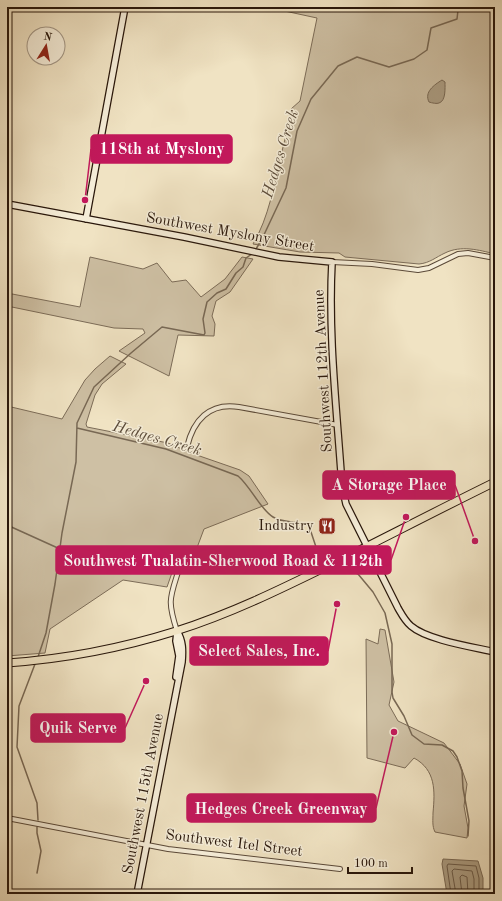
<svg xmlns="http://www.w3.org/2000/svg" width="502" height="901" font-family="'Old Standard TT',serif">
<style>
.green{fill:#cec0a4;stroke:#7c6c58}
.water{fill:#ac9e84;stroke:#786854}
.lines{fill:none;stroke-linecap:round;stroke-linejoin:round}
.shore{stroke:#6a5a48;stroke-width:1}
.stream{stroke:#786854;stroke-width:1.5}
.street-casing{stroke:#5b4a39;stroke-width:6}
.secondary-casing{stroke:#29170b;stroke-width:8}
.highway-casing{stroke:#29170b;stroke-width:9}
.street{stroke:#f5edd8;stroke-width:4}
.secondary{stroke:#f5edd8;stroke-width:5.5}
.highway{stroke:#f0e3c3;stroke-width:7}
.labels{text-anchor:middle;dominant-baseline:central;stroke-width:3;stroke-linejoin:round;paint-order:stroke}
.street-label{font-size:15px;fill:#29170b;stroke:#f5edd8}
.poi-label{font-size:15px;fill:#29170b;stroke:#f5edd8;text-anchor:end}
.water-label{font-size:16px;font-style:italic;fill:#5d4d3b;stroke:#f5edd8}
.leader{fill:none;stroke:#c2185b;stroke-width:1.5}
.callout-dot{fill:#c2185b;stroke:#f5edd8;stroke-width:1.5}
.callout{fill:#c2185b;stroke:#c2185b;stroke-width:1.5}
.callout-label{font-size:16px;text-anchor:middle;font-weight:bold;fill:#fff}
</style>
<rect width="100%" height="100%" fill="#f0e3c3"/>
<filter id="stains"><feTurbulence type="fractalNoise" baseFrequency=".005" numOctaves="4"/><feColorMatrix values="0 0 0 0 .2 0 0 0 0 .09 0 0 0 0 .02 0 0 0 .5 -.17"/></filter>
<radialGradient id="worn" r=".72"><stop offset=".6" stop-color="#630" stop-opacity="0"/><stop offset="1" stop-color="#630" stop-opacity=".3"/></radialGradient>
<path class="green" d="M266 7H495V254C479 250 461 245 445 253 436 257 430 263 419 264L345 257 339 253 300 252 253 244C269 217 274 185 281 155 285 139 289 125 291 109L300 101 317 18Z
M90 257 143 269 157 263 172 282 186 280 201 297 225 279 242 257 253 259 230 292 216 301 212 316 215 324 214 336 178 335 169 376 119 351 145 333 143 329 114 328 7 306V293L80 307Z
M110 356 126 364 102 384 95 395 86 424 87 427 168 443 191 453 240 470 249 476 268 504 204 529 189 569 175 564 167 587 123 580 50 629 45 653 7 656V406L62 419 85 380 95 369Z
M380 629 385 630 394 682 389 705 398 721 444 743 460 764 467 784 464 806 468 828 467 838 435 832C432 826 433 820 433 813 435 791 436 770 414 758L405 768 367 758 366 639 378 644Z"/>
<path class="water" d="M442 80 445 82C445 88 446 101 439 103 437 104 432 103 429 102 424 92 434 85 442 80Z
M443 859 478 861 483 878V894H447L442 864Z"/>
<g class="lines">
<path class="shore" d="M451 894 447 866 448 864 476 866 479 878V894
M456 894 452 871 454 869 472 871 474 879V894
M462 894 460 877 462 875 467 877 468 894"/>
<path class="stream" d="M256 249 262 239 286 188 297 131 311 99 338 66 357 57 389 67 414 59 427 50 431 28 457 19 458 10 460 7
M77 428 166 449 238 476C251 487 260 509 273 517 284 524 297 520 309 526L319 556 330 561
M7 525 60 549
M338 565 358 574 373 592 385 613 392 644V692L393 698 404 716 412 735 424 744 442 745 453 751 457 757 462 771 463 788 469 821 468 836
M38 657 46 633 55 584 62 533 76 462 77 423 94 387 131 353 162 327 204 335 205 333 203 319 207 302 217 293 226 289 236 273 243 267 246 258 252 254
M35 664 19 706 17 747 37 803 38 820
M37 873 41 851 37 833V827"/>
<defs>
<path id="street" d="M332 262 372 264 418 270 429 268 458 254 468 253 495 258
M187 447C193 421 209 402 239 407L338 425
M177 631C167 600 170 598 179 569
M7 818 168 849 340 869"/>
<path id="secondary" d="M7 204 184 237 279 257 332 262C328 336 337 411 342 486L346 504 398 608C402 615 405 621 411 626 427 640 473 647 495 652
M86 219 125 7
M176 677 179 656 176 641 177 632
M137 894 182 662C183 650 183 641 177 631"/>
<path id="highway" d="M7 663C64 659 122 648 176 631 233 613 285 587 338 561 390 535 442 508 495 482"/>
</defs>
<use href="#street" class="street-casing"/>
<use href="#secondary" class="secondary-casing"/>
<use href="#highway" class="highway-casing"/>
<use href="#street" class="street"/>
<use href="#secondary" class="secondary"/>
<use href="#highway" class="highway"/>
</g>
<defs>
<symbol id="restaurant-square" viewBox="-11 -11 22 22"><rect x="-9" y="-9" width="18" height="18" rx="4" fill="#8f2418" stroke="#f5edd8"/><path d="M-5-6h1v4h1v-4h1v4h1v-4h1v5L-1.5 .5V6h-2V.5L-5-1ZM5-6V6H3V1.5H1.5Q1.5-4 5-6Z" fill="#fff"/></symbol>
</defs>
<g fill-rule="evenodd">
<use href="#restaurant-square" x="317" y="516" width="20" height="20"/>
</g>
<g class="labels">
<g class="street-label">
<text transform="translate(230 233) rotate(10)">Southwest Myslony Street</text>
<text transform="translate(324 371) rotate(-93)">Southwest 112th Avenue</text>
<text transform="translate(144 794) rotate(-79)">Southwest 115th Avenue</text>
<text transform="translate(234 844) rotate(7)">Southwest Itel Street</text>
</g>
<g class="poi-label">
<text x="314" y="526">Industry</text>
</g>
<g class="water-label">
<text transform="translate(281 154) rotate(-73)">Hedges Creek</text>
<text transform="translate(157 439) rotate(16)">Hedges Creek</text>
</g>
</g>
<path class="leader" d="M85 200L91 149M475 541L455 485M406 517L391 560M337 604L328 651M146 681L125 728M394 732L376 808"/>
<g class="callout-dot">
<circle cx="85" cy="200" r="4"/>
<circle cx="475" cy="541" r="4"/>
<circle cx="406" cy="517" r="4"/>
<circle cx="337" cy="604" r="4"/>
<circle cx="146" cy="681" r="4"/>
<circle cx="394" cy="732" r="4"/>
</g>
<g class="callout">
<rect x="91" y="135" width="141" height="28" rx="4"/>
<rect x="323" y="471" width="132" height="28" rx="4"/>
<rect x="56" y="546" width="335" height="28" rx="4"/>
<rect x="190" y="637" width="138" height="28" rx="4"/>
<rect x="31" y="714" width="94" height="28" rx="4"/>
<rect x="187" y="794" width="189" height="28" rx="4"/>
</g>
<g class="callout-label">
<text x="162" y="154">118th at Myslony</text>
<text x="389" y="490">A Storage Place</text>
<text x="223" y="566">Southwest Tualatin-Sherwood Road &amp; 112th</text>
<text x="259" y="656">Select Sales, Inc.</text>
<text x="78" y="733">Quik Serve</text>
<text x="281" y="814">Hedges Creek Greenway</text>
</g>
<rect width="502" height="901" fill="none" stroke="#f0e3c3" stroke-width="24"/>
<rect x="8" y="8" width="486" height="885" fill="none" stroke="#29170b" stroke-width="2"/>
<rect x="12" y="12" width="478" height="877" fill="none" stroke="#29170b"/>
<g transform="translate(46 46) rotate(11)"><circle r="19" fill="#f5edd8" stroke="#a39786"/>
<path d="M0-3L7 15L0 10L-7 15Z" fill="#8f2418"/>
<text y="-6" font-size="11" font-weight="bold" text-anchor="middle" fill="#29170b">N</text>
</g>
<path d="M348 867v6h64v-6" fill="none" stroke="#29170b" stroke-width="2"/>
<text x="354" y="867" font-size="12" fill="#29170b" stroke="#f5edd8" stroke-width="3" paint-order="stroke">100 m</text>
<rect width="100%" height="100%" filter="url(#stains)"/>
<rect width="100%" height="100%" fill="url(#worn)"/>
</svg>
